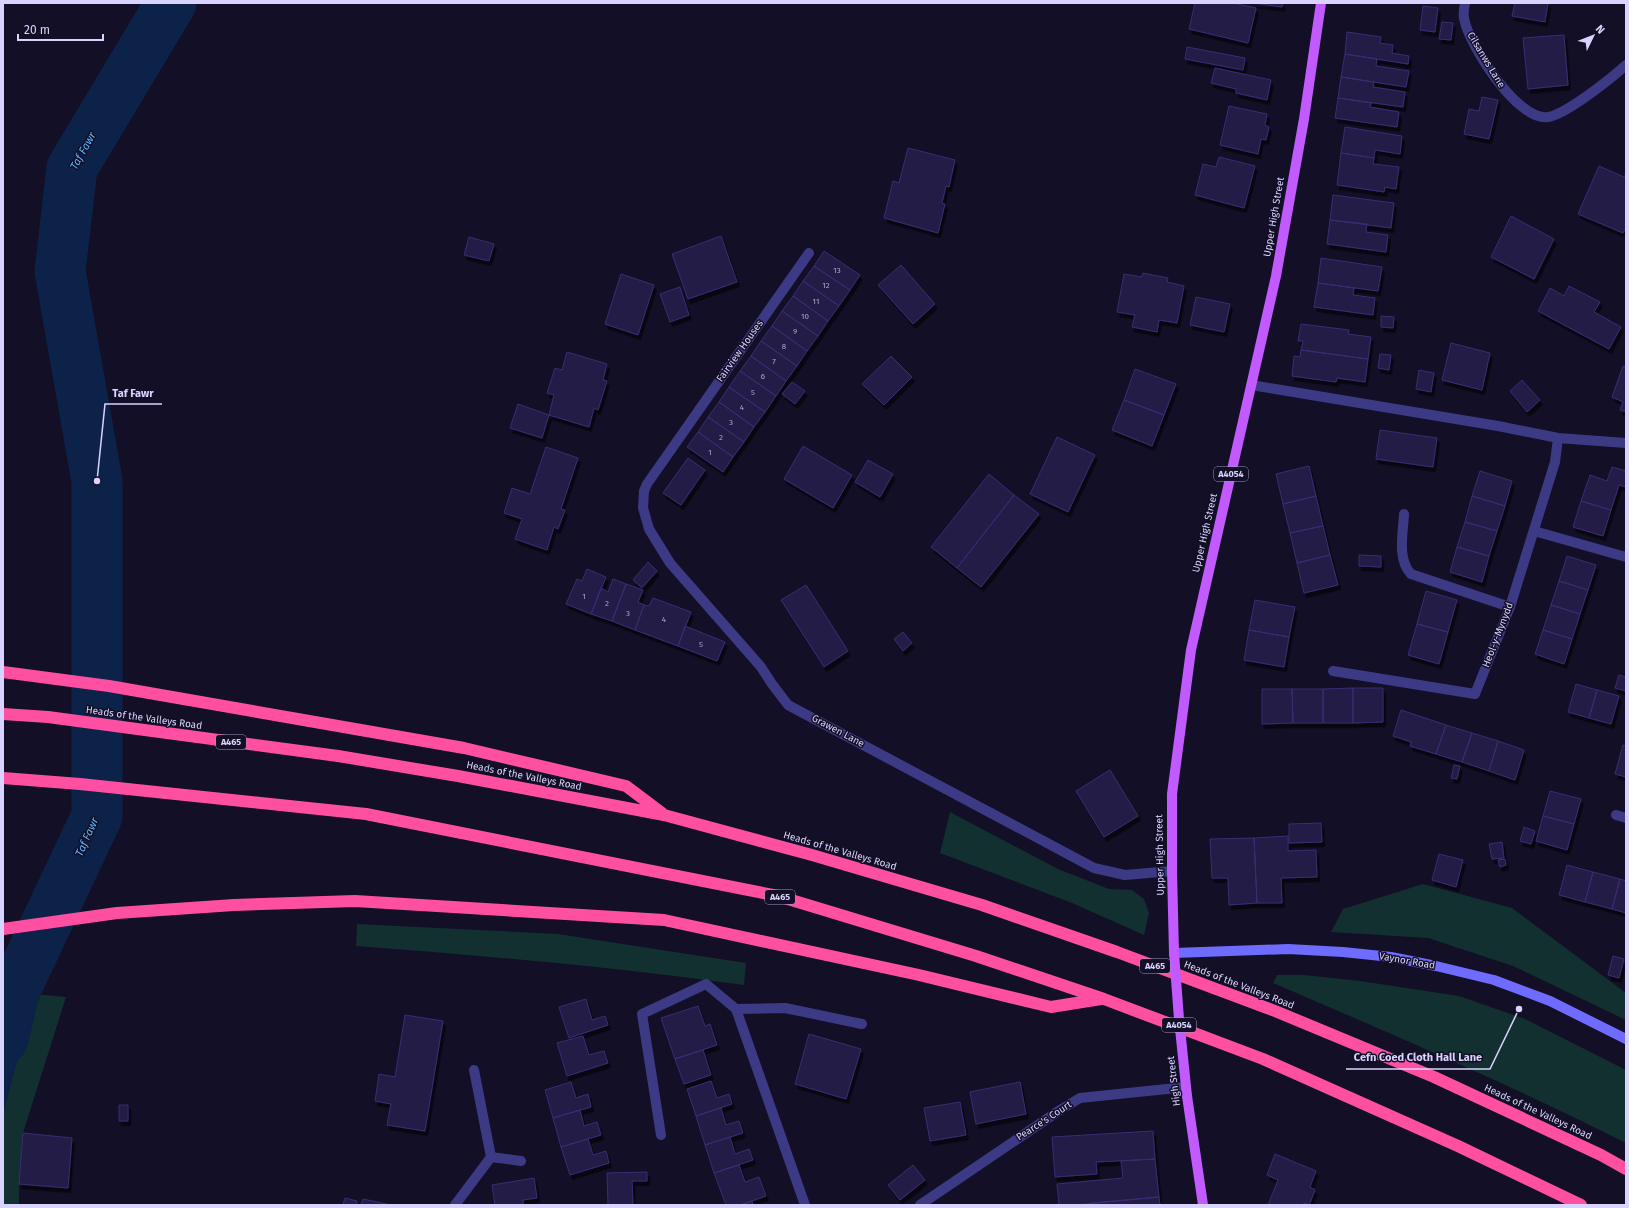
<svg xmlns="http://www.w3.org/2000/svg" width="1629" height="1208" font-family="'Fira Sans',sans-serif">
<style>
.green{fill:#12302f}
.water{fill:#0c2248}
.lines{fill:none;stroke-linecap:round;stroke-linejoin:round}
.river{stroke:#0c2248;stroke-width:51}
.building{fill:#241b47;stroke:#3b2d73;filter:url(#shadow)}
.lane{stroke:#3d3a85;stroke-width:10}
.street{stroke:#3d3a85;stroke-width:10}
.secondary{stroke:#6f6bff;stroke-width:10}
.primary{stroke:#c25bff;stroke-width:10}
.highway{stroke:#ff4fa3;stroke-width:12}
.primary-bridge{stroke:#c25bff;stroke-width:10}
.labels{text-anchor:middle;dominant-baseline:central;stroke-width:3;stroke-linejoin:round;paint-order:stroke}
.number-label{font-size:8px;fill:#aca6d1}
.shield{fill:#130f26;stroke:#9e99be;stroke-width:1}
.shield-label{font-size:9px;font-weight:bold;fill:#d9d4ff}
.street-label{font-size:10px;fill:#d9d4ff;stroke:#130f26}
.water-label{font-size:11px;font-style:italic;fill:#62b6ff;stroke:#130f26}
.leader{fill:none;stroke:#d9d4ff;stroke-width:1.5}
.callout-dot{fill:#d9d4ff;stroke:#130f26;stroke-width:1.5}
.callout-label{font-size:11px;text-anchor:middle;font-weight:bold;fill:#d9d4ff;stroke:#130f26;stroke-width:3;stroke-linejoin:round;paint-order:stroke}
</style>
<defs>
<filter id="shadow"><feDropShadow dx="2.5" dy="4.5" stdDeviation="0" flood-color="#0009"/></filter>
</defs>
<rect width="100%" height="100%" fill="#130f26"/>
<path class="green" d="M950 812 1058 869 1109 889 1132 890 1144 899 1149 913 1144 935 1072 903 940 853Z
M1423 884 1512 908 1626 993V1020L1513 966 1428 938 1331 932 1343 909Z
M357 924 558 934 746 963 744 985C615 967 486 956 356 946Z
M1277 975H1304L1360 981 1459 996 1525 1019 1626 1070V1143C1511 1085 1392 1034 1273 983Z
M34 994 66 997 23 1133 19 1184V1205H3V1113Z"/>
<path class="water" d="M3 1038 22 1042 3 1113Z"/>
<g class="lines">
<path class="river" d="M3 1039 14 992 97 816V481L60 271 72 168 171 3"/>
</g>
<path class="building" d="M1195 3H1233L1256 8 1248 43 1189 29Z
M1253 3H1283L1282 7Z
M1515 3H1548L1545 22 1512 16Z
M1423 6 1438 8 1435 32 1420 30Z
M1442 22 1453 23 1451 40 1439 39Z
M1347 32 1381 37 1380 43 1393 45 1392 53 1409 56 1408 64 1345 54Z
M1564 35 1568 85 1528 89 1523 38Z
M1187 47 1245 58 1243 70 1185 59Z
M1345 54 1377 59 1376 66 1409 71 1406 87 1341 77Z
M1215 68 1271 80 1267 100 1236 93V89L1211 83Z
M1341 77 1374 82 1373 87 1405 92 1403 107 1338 98Z
M1482 97 1498 100 1489 139 1464 134 1469 109 1479 111Z
M1338 98 1371 103 1370 107 1399 112 1397 127 1335 118Z
M1229 106 1267 114 1265 125 1269 127 1266 140 1261 139 1258 154 1220 145Z
M1345 127 1402 136 1400 154 1375 150 1374 158 1341 153Z
M908 148 955 160 949 187 946 186 942 203 945 204 938 233 884 218 893 181 899 183Z
M1341 153 1374 158 1373 164 1399 167 1396 189 1385 187 1384 192 1337 185Z
M1219 157 1255 166 1244 208 1195 195 1203 164 1216 167Z
M1599 166 1624 177 1626 174V227L1623 233 1578 214Z
M1333 195 1394 203 1391 228 1330 220Z
M1511 216 1554 239 1534 279 1491 257Z
M1330 220 1367 224 1366 232 1388 235 1386 252 1327 244Z
M721 236 737 282 688 299 672 254Z
M469 237 494 244 489 261 464 255Z
M824 251 860 275 850 290 814 266Z
M1321 258 1382 267 1378 291 1318 283Z
M901 265 935 304 913 324 878 285Z
M814 266 850 290 839 306 803 281Z
M1143 273 1168 278 1167 282 1184 286 1177 323 1159 320 1157 332 1132 327 1135 315 1117 312 1124 274 1142 277Z
M621 274 654 285 638 335 605 324Z
M803 281 839 306 828 321 793 296Z
M1318 283 1354 288 1353 295 1375 298 1373 315 1314 307Z
M1569 286 1600 302 1594 312 1621 327 1609 349 1538 311 1550 288 1564 296Z
M680 287 689 315 670 322 660 294Z
M793 296 828 321 818 336 782 311Z
M1196 297 1230 304 1224 332 1190 325Z
M782 311 818 336 807 351 772 326Z
M1381 316 1394 317 1393 328 1381 327Z
M1301 324 1349 330 1348 334 1371 337 1368 359 1301 350 1303 341H1298Z
M772 326 807 351 797 366 761 341Z
M761 341 797 366 786 381 751 356Z
M1451 343 1490 353 1482 390 1442 380Z
M1301 350 1368 359 1365 382 1337 378 1336 382 1292 376 1294 356 1300 357Z
M567 352 607 364 603 380 607 381 598 410 594 408 589 427 549 415 554 395 547 393 555 368 562 370Z
M1380 354 1391 355 1389 370 1378 368Z
M751 356 786 381 776 396 740 371Z
M891 356 912 377 884 405 862 384Z
M1623 366 1626 367V412L1620 410 1623 402 1612 397Z
M1135 369 1176 384 1164 415 1124 400Z
M1419 370 1434 373 1431 392 1416 389Z
M740 371 776 396 765 412 729 387Z
M1522 380 1540 400 1527 412 1510 391Z
M792 382 805 391 795 404 782 394Z
M729 387 765 412 754 427 719 402Z
M1124 400 1164 415 1152 446 1112 430Z
M719 402 754 427 744 442 708 417Z
M518 404 549 415 542 438 510 428Z
M708 417 744 442 733 457 698 432Z
M1380 430 1437 438 1433 467 1376 459Z
M698 432 733 457 723 472 687 447Z
M1057 437 1095 455 1068 512 1030 494Z
M803 446 852 475 833 508 784 479Z
M546 447 578 458 561 509 565 510 558 529 554 527 547 550 515 539 522 519 504 513 512 488 530 494Z
M688 458 705 470 681 505 663 493Z
M868 460 893 474 880 497 855 482Z
M1309 466 1316 496 1283 504 1276 474Z
M1612 467 1626 471V487L1619 485 1611 510 1581 501 1590 475 1607 481Z
M1480 471 1512 481 1505 506 1472 496Z
M989 474 1014 495 957 568 931 547Z
M1014 495 1039 514 981 587 957 568Z
M1316 496 1323 526 1290 533 1283 504Z
M1472 496 1505 506 1497 531 1465 522Z
M1581 501 1611 510 1603 536 1573 527Z
M1465 522 1497 531 1489 556 1457 547Z
M1323 526 1330 555 1297 563 1290 533Z
M1457 547 1489 556 1482 582 1450 572Z
M1330 555 1338 585 1304 593 1297 563Z
M1359 555 1381 556V567L1359 566Z
M1567 556 1596 565 1588 590 1559 581Z
M648 562 657 571 642 588 633 580Z
M587 569 606 577 591 614 566 604 577 579 582 581Z
M613 579 626 584 612 621 591 614 601 588 608 592Z
M1559 581 1588 590 1580 614 1551 605Z
M626 584 643 590 638 602 644 605 635 630 612 621Z
M806 585 848 651 824 667 781 600Z
M1426 591 1457 600 1448 632 1417 624Z
M653 598 691 612 678 646 635 630 644 605 649 606Z
M1255 600 1295 607 1289 637 1249 630Z
M1551 605 1580 614 1572 639 1543 630Z
M1417 624 1448 632 1439 664 1408 655Z
M685 626 725 642 717 661 678 646Z
M1249 630 1289 637 1284 667 1244 660Z
M1543 630 1572 639 1564 664 1535 654Z
M903 632 912 643 903 651 894 639Z
M1619 675 1626 677V691L1615 688Z
M1576 684 1597 690 1589 718 1568 712Z
M1353 688V723H1323V689Z
M1353 688H1383V722L1353 723Z
M1262 689H1292L1293 723 1262 724Z
M1292 689H1323V723H1293Z
M1597 690 1619 696 1611 724 1589 718Z
M1401 710 1446 725 1436 754 1410 746 1411 742 1393 736Z
M1446 725 1472 733 1462 762 1436 754Z
M1472 733 1498 741 1489 771 1462 762Z
M1498 741 1524 750 1515 780 1489 771Z
M1623 745 1626 746V777L1615 774Z
M1454 765 1460 766 1457 779 1451 778Z
M1110 770 1138 816 1104 837 1076 791Z
M1550 791 1581 799 1574 824 1543 816Z
M1543 816 1574 824 1567 850 1536 841Z
M1321 823 1322 842 1289 843V824Z
M1524 827 1535 831 1531 844 1520 841Z
M1288 836V851L1316 850 1317 877 1281 878 1282 903H1257L1254 838Z
M1254 838 1257 903 1229 905 1228 878H1212L1210 839Z
M1502 842 1504 858 1492 859 1489 844Z
M1439 854 1463 860 1456 887 1432 880Z
M1505 859 1506 865 1500 867 1498 860Z
M1567 865 1593 872 1585 902 1559 895Z
M1593 872 1620 879 1612 909 1585 902Z
M1620 879 1626 881V913L1612 909Z
M1613 956 1624 959 1619 978 1608 975Z
M586 999 592 1020 605 1016 608 1025 569 1038 559 1007Z
M698 1006 705 1026 710 1024 717 1045 675 1059 661 1018Z
M405 1015 443 1021 425 1131 387 1125 391 1104 375 1101 379 1074 395 1077Z
M809 1034 861 1049 846 1099 795 1084Z
M583 1036 589 1055 604 1051 608 1063 567 1076 557 1043Z
M703 1050 711 1075 684 1084 675 1059Z
M711 1081 717 1098 729 1094 732 1104 696 1116 687 1089Z
M571 1082 576 1098 588 1094 591 1107 553 1118 545 1090Z
M1020 1082 1026 1114 976 1124 970 1092Z
M960 1102 966 1135 930 1141 924 1108Z
M119 1105H128V1121H119Z
M721 1108 726 1125 739 1121 743 1133 705 1145 696 1116Z
M580 1110 584 1126 597 1122 601 1135 561 1147 553 1118Z
M1153 1131 1155 1159 1096 1162 1097 1174 1055 1177 1052 1137Z
M23 1133 72 1138 68 1188 19 1184Z
M730 1137 735 1154 749 1149 753 1160 714 1173 705 1145Z
M588 1139 593 1155 606 1151 609 1163 570 1175 561 1147Z
M1275 1154 1316 1171 1310 1187 1315 1190 1309 1205 1304 1203 1303 1205H1268L1278 1180 1267 1175Z
M1155 1159 1159 1197 1076 1205H1059L1057 1184 1123 1178 1121 1161Z
M739 1165 745 1182 759 1177 766 1196 740 1205H726L714 1173Z
M913 1165 925 1180 900 1200 888 1185Z
M647 1172V1181H632L633 1205H608L607 1173Z
M534 1178 537 1198 523 1200V1205H495L492 1185Z
M1159 1197 1160 1205H1091V1203Z
M345 1198 357 1201 356 1205H343Z
M363 1199 387 1204V1205H361Z
M752 1201 753 1205H740Z"/>
<g class="lines">
<path class="lane" d="M1404 514C1403 534 1397 559 1411 574L1510 607
M1534 531 1626 557
M474 1070 491 1157"/>
<path class="street" d="M1465 3C1464 8 1463 14 1464 18 1468 44 1518 122 1548 117 1565 115 1612 78 1626 65
M809 253 647 484 644 491 643 508 649 529 670 563 761 667 772 684 788 705 1094 868 1125 875 1172 871
M1251 385 1498 426 1558 438 1626 443
M1333 671 1475 694 1510 607 1555 462 1558 438
M1616 815 1626 818
M661 1135 642 1014 706 984 736 1009
M455 1205 491 1157 521 1161
M805 1205 736 1009 785 1008 862 1024
M920 1205 1060 1110 1080 1098 1186 1087"/>
<path class="secondary" d="M1174 953 1288 949 1343 952 1391 957 1436 966 1494 980 1550 1001 1626 1039"/>
<path class="primary" d="M1174 953 1172 871V794L1191 650 1276 276 1304 119 1321 3
M1187 1096 1203 1205"/>
<path class="highway" d="M3 672 109 686 464 748 626 786 662 813
M3 714 48 717 338 756 458 776 664 815 812 855 982 905 1117 952 1275 1011 1434 1077 1601 1155 1626 1169
M3 778 80 784 366 814 778 896 976 956 1104 999 1263 1059 1458 1146 1581 1205
M3 929 117 913 234 905 355 901 664 920 919 975 1051 1007 1101 999"/>
<path class="primary-bridge" d="M1174 953 1179 1019 1187 1096"/>
</g>
<g class="labels">
<g class="number-label">
<text x="837" y="270">13</text>
<text x="826" y="285">12</text>
<text x="816" y="301">11</text>
<text x="805" y="316">10</text>
<text x="795" y="331">9</text>
<text x="784" y="346">8</text>
<text x="774" y="361">7</text>
<text x="763" y="376">6</text>
<text x="753" y="392">5</text>
<text x="742" y="407">4</text>
<text x="731" y="422">3</text>
<text x="721" y="437">2</text>
<text x="710" y="452">1</text>
<text x="584" y="596">1</text>
<text x="607" y="603">2</text>
<text x="628" y="613">3</text>
<text x="664" y="619">4</text>
<text x="701" y="644">5</text>
</g>
<g class="shield">
<rect x="1214" y="467" width="34" height="14" rx="3"/>
<rect x="216" y="735" width="30" height="14" rx="3"/>
<rect x="765" y="890" width="30" height="14" rx="3"/>
<rect x="1140" y="959" width="30" height="14" rx="3"/>
<rect x="1162" y="1018" width="34" height="14" rx="3"/>
</g>
<g class="shield-label">
<text x="1231" y="474">A4054</text>
<text x="231" y="742">A465</text>
<text x="780" y="897">A465</text>
<text x="1155" y="966">A465</text>
<text x="1179" y="1025">A4054</text>
</g>
<g class="street-label">
<text transform="translate(1486 60) rotate(59)">Cilsanws Lane</text>
<text transform="translate(1274 217) rotate(-80)">Upper High Street</text>
<text transform="translate(740 351) rotate(-55)">Fairview Houses</text>
<text transform="translate(1205 533) rotate(-77)">Upper High Street</text>
<text transform="translate(1498 635) rotate(-69)">Heol-y-Mynydd</text>
<text transform="translate(144 718) rotate(8)">Heads of the Valleys Road</text>
<text transform="translate(838 731) rotate(28)">Grawen Lane</text>
<text transform="translate(524 776) rotate(11)">Heads of the Valleys Road</text>
<text transform="translate(840 851) rotate(16)">Heads of the Valleys Road</text>
<text transform="translate(1160 855) rotate(-91)">Upper High Street</text>
<text transform="translate(1407 961) rotate(10)">Vaynor Road</text>
<text transform="translate(1239 985) rotate(21)">Heads of the Valleys Road</text>
<text transform="translate(1174 1081) rotate(-97)">High Street</text>
<text transform="translate(1538 1112) rotate(25)">Heads of the Valleys Road</text>
<text transform="translate(1044 1121) rotate(-33)">Pearce's Court</text>
</g>
<g class="water-label">
<text transform="translate(83 151) rotate(-61)">Taf Fawr</text>
<text transform="translate(87 837) rotate(-66)">Taf Fawr</text>
</g>
</g>
<path class="leader" d="M97 481L105 404H162M1519 1009L1490 1069H1346"/>
<g class="callout-dot">
<circle cx="97" cy="481" r="4"/>
<circle cx="1519" cy="1009" r="4"/>
</g>
<g class="callout-label">
<text x="133" y="397">Taf Fawr</text>
<text x="1418" y="1061">Cefn Coed Cloth Hall Lane</text>
</g>
<rect width="1629" height="1208" fill="none" stroke="#d9d4ff" stroke-width="8"/>
<g transform="translate(1593 36) rotate(47)" stroke="#130f26" stroke-width="3" paint-order="stroke">
<path d="M0-3L7 15L0 10L-7 15Z" fill="#d9d4ff"/>
<text y="-6" font-size="11" font-weight="bold" text-anchor="middle" fill="#d9d4ff">N</text>
</g>
<path d="M18 34v6h85v-6" fill="none" stroke="#d9d4ff" stroke-width="2"/>
<text x="24" y="34" font-size="12" fill="#d9d4ff" stroke="#130f26" stroke-width="3" paint-order="stroke">20 m</text>
</svg>
